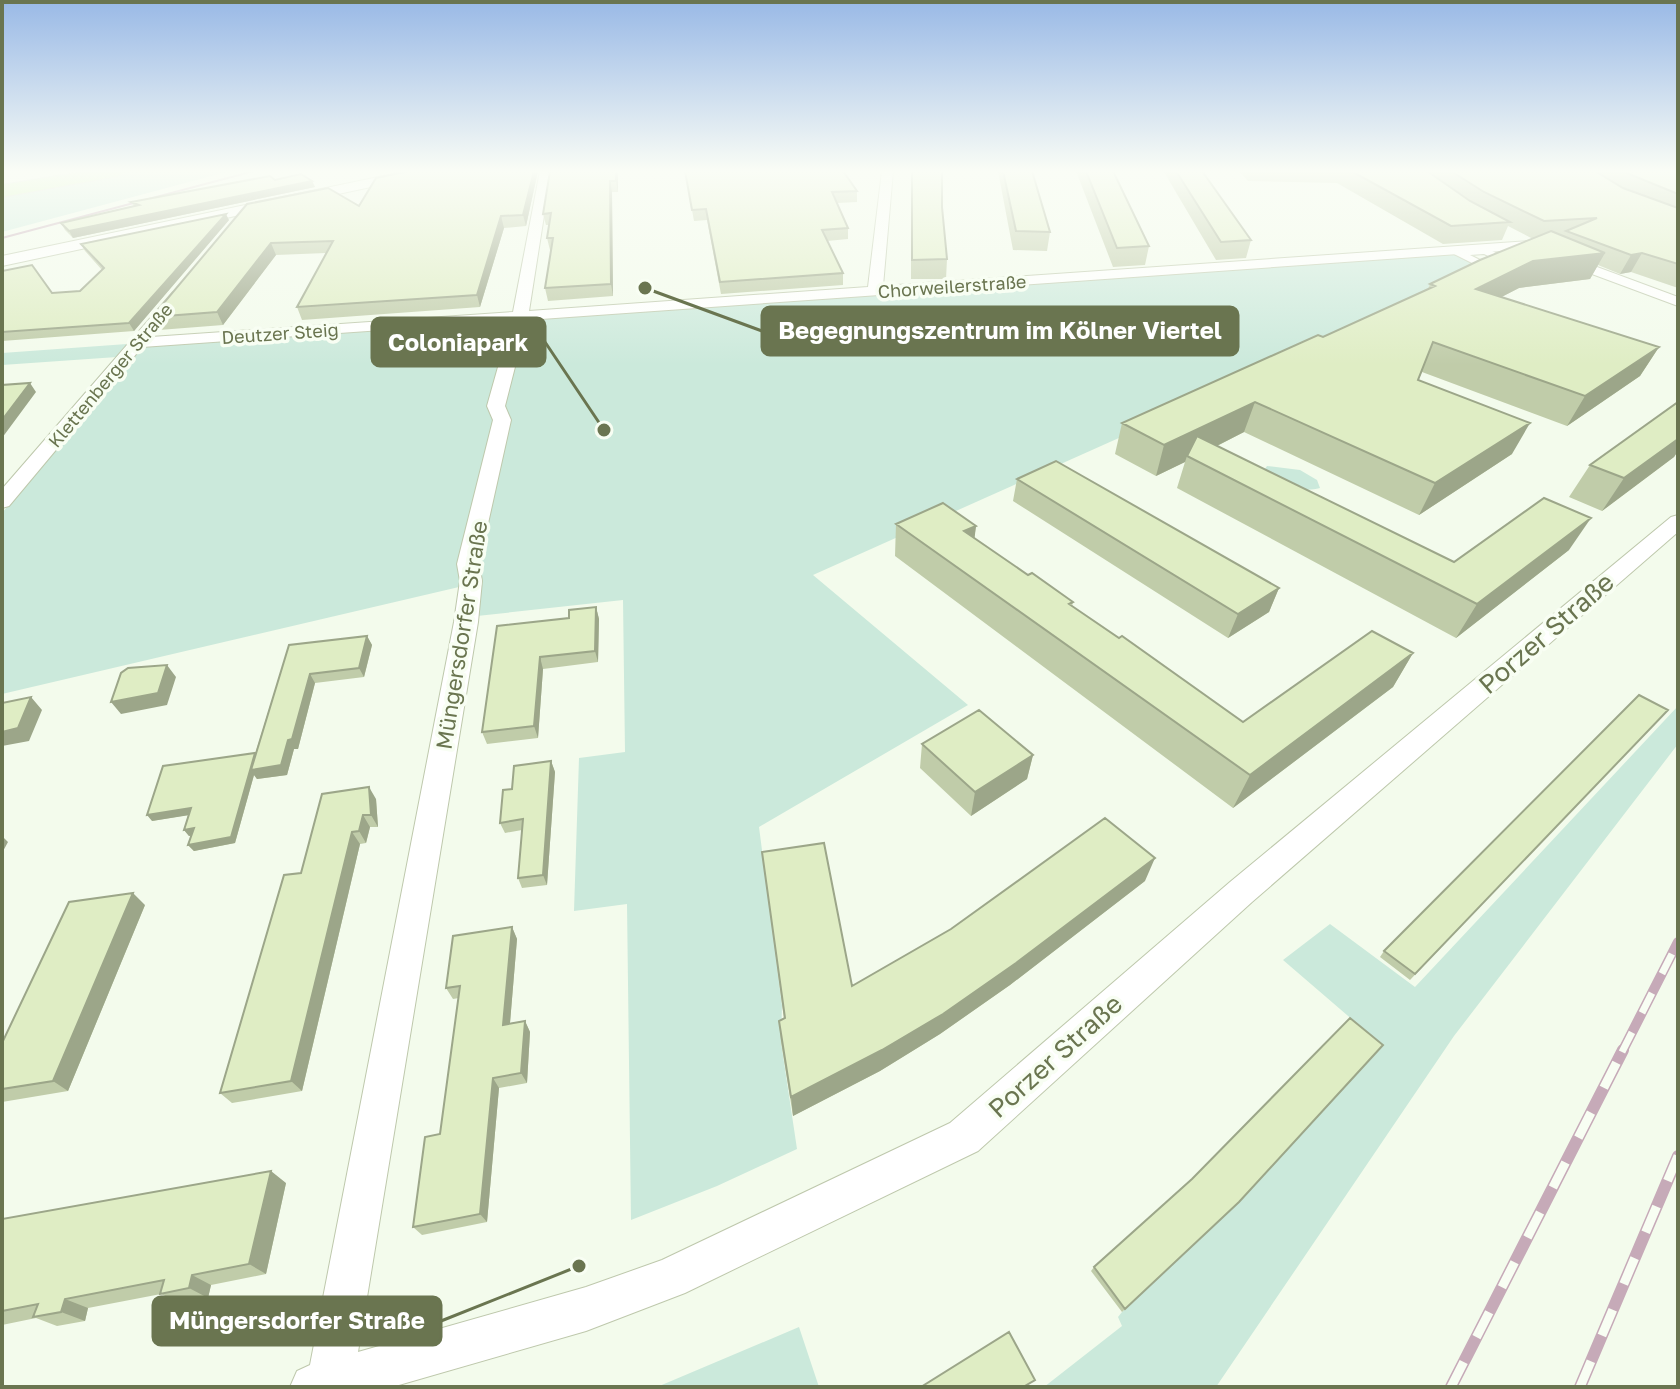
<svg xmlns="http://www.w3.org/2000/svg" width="1680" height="1389" font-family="'Golos Text',sans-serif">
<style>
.green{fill:#cbe9db}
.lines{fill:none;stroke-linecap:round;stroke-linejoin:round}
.pedestrian-casing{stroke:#bec8ac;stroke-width:2}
.minor-casing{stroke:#bec8ac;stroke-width:2}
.tertiary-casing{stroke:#bec8ac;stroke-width:2}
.primary-casing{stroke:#d5d8ce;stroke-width:2}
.pedestrian{fill:#fff;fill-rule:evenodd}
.minor{fill:#fff;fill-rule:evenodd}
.tertiary{fill:#fff;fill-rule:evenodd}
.primary{fill:#caf4ab;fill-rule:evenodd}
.tram{stroke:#c6aab8;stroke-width:2}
.rail-far1-casing{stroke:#c6aab8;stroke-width:10}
.rail-casing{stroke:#c6aab8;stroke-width:12}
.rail-far1{stroke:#f8fef3;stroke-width:7;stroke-dasharray:22;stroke-linecap:butt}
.rail{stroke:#f8fef3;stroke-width:9;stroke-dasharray:28;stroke-linecap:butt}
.wall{fill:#c0cca9}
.shaded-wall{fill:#9ca689}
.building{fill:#dfedc4;stroke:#9ca689;stroke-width:2}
.labels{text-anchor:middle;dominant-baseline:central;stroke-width:7;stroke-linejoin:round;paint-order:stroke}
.far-street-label{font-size:18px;fill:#6a7550;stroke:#f8fef3}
.street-label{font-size:22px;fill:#6a7550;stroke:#f8fef3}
.near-street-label{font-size:26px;fill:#6a7550;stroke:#f8fef3}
.leader{fill:none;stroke:#6a7550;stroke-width:3}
.callout-dot{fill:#6a7550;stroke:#f8fef3;stroke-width:3}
.callout{fill:#6a7550;stroke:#6a7550;stroke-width:3}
.callout-label{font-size:24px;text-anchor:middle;font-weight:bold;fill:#fff}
</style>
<rect width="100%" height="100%" fill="#f3fbec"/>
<path class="green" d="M132 171H230L2 232V194Z
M1457 253 1494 270 813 575 968 705 759 827 782 1005 781 1042 797 1149 717 1186 631 1220 627 904 574 911 579 758 625 752 623 600 477 616 459 587 2 694V513L141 346Z
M127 344 117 357 2 365V353Z
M1267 466 1300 470 1317 480 1320 488C1298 494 1281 483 1265 469Z
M1678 706V744L1454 1036 1216 1387H1044L1122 1326 1118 1317 1122 1312 1236 1204 1383 1046 1283 960 1330 924 1415 987Z
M799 1327 819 1387H657Z"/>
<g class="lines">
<defs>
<path id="pedestrian" d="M1486 248 1512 261 1490 272 1452 253ZM1484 254 1499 261 1490 265 1470 255Z"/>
<path id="minor" d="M540 171H551L529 311 868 287 882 171H893L883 286 1529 241 1536 245 1529 249 527 320 505 406 511 420 479 564 482 581 478 622 358 1352 586 1287 662 1260 950 1123 1230 882 1671 517 1678 515V532L1252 902 978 1151 685 1293 586 1331 392 1387H290L297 1371 310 1365 454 622 460 581 457 564 493 420 487 406 511 321 142 347 9 506 2 508V489L173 292H183L185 295 151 337 513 312Z
M1562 254 1678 297V306L1557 261 1555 258Z"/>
<path id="tertiary" d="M407 171H434L427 175 2 266V256Z"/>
<path id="primary" d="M87 171H127L118 176 2 197V185Z"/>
</defs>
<use href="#pedestrian" class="pedestrian-casing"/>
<use href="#minor" class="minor-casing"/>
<use href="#tertiary" class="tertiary-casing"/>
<use href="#primary" class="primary-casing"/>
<use href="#pedestrian" class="pedestrian"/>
<use href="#minor" class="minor"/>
<use href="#tertiary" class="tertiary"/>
<use href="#primary" class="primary"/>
<path class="tram" d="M2 238 254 171"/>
<defs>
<path id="rail-far1" d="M1622 1052 1678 942"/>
<path id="rail" d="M1451 1387 1623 1050
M1580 1387 1678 1156"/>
</defs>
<use href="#rail-far1" class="rail-far1-casing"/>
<use href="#rail" class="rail-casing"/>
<use href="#rail-far1" class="rail-far1"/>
<use href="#rail" class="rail"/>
</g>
<path class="wall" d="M409 171H538L526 226 504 228 480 307 302 320 297 307 326 253 276 255 223 325 159 330 152 317 247 204 359 206Z
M550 171H618V192H612L613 296 548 301 545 288 551 250H550L547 238 549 225H546L543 214Z
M685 171H843L857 191V202L837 203 848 228V239L827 241 843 273V285L721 294 707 220 694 221Z
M911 171H942V207L947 259 946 279H911Z
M998 171H1032L1050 232 1047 251 1013 250Z
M1076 171H1113L1149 246 1145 265 1113 267Z
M1140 171H1202L1251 240 1246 258 1216 260 1164 172H1140Z
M1239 171H1678V288L1631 272 1620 274 1598 265 1590 279 1519 288 1501 297 1659 347 1640 376 1567 426 1422 372 1418 380 1512 454 1419 515 1244 432 1217 446 1454 562 1569 550 1456 638 1177 488 1185 462 1156 476 1115 454 1122 423 1323 337 1428 289 1430 284 1533 239 1508 226 1502 240 1443 244 1337 183 1248 181Z
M275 180 312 181 315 187 73 238 65 230 61 223 134 206 131 202Z
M229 220 134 331 2 341V271L52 293 80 291 102 270 85 251 81 244Z
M1678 402V451L1674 457 1602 511 1569 497 1590 465Z
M1017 479 1279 588 1269 612 1228 638 1013 501Z
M896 524 976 526 974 539 1028 575 1073 602 1072 606 1243 722 1413 653 1393 687 1233 808 895 556Z
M596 607 599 619 598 662 543 669 538 738 487 744 482 732 569 618Z
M367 636 372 645 364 677 315 683 298 749H294L287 775 257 779 254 775 235 843 194 851 188 845 191 836H189L184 830 188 815 152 821 255 754 289 645Z
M1668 710 1410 980 1380 957 1384 951Z
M922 744 1033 755 1027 779 971 816 920 768Z
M551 761 555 772 547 885 522 888 518 878 522 830 505 833 500 823 512 789Z
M376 799 378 827H370L366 843 360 844 302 1091 232 1103 220 1093 301 873Z
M762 852 852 986 1145 881 1010 985 940 1034 880 1071 793 1116 781 1042 779 1021 784 1019Z
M145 905 68 1091 2 1102V1043Z
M512 927 517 939 510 1023 525 1021 530 1032 527 1083 499 1088 487 1222 422 1235 413 1227 440 1134 459 998 453 999 446 988Z
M286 1183 266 1274 211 1285 208 1298 180 1303 161 1294 88 1308 85 1321 57 1326 36 1318 2 1325V1219Z
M1234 1206 1122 1312 1091 1271 1094 1267Z"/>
<path class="shaded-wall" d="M534 171H538L526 226 523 215Z
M616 171H618V192L616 181Z
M312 181 315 187 73 238 69 231Z
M610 181 612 192 613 296 611 284Z
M226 214 229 220 134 331 129 323Z
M501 216 504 228 480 307 477 295Z
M271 243 276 255 223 325 217 312Z
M1605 253 1590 279 1519 288 1463 317 1476 289 1533 261Z
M1642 253 1631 272 1620 274 1631 255Z
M1659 347 1640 376 1567 426 1585 396Z
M30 383 36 392 2 438V420Z
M1255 402 1244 432 1191 459 1187 456 1185 462 1156 476 1164 445Z
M1530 423 1512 454 1419 515 1435 483Z
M1678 439V451L1674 457 1602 511 1624 478Z
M1591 518 1569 550 1456 638 1477 604Z
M976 526 972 559 964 531Z
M1279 588 1269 612 1228 638 1238 614Z
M596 607 599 619 598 662 595 651Z
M367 636 372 645 364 677 359 668Z
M1413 653 1393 687 1233 808 1250 775Z
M540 657 543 669 538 738 534 726Z
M167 665 176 677 167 705 121 714 111 702Z
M310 674 315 683 298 749H294L287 775 257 779 254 775 235 843 194 851 188 845 255 753 259 760Z
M31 697 42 710 29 741 2 746V732Z
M1033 755 1027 779 971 816 975 792Z
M551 761 555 772 547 885 543 875Z
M369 787 376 799 378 827 371 815Z
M191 808 196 814 152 821 147 815Z
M363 815 370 827 366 843 359 831Z
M194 828 199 834 189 836 184 830Z
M352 832 360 844 302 1091 291 1081Z
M2 836 8 842 2 853Z
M1155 858 1145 881 1010 985 940 1034 880 1071 793 1116 791 1097Z
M133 893 145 905 68 1091 53 1081Z
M512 927 517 939 509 1035 503 1025Z
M525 1021 530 1032 527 1083 521 1073Z
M493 1078 499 1088 487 1222 480 1214Z
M271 1171 286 1183 266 1274 249 1264Z
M192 1275 211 1285 208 1298 189 1288Z
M65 1299 88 1308 85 1321 61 1312Z"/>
<path class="building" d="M409 171H534L523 215 501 216 477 295 297 307 333 241 271 243 217 312 152 317 247 204 328 188 359 206 376 178Z
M550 171H616V181H610L611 284 545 288 553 238H547L551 213 543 214Z
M685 171H843L857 191 832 192 848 228 822 230 843 273 720 282 706 209 692 210Z
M912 171H942V207L947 259 912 260Z
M1003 171H1032L1050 232 1016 231Z
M1086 171H1113L1149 246 1117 248Z
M1176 171H1202L1251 240 1221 242Z
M1351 171H1427L1470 201 1510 222 1451 226Z
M1451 171H1595L1623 188 1678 208V264L1642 253 1631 255 1566 231 1597 218 1544 221 1484 192Z
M1623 171H1678V194L1634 176Z
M301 174 312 181 69 231 61 223 139 205 131 202 270 176 275 180Z
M226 214 129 323 2 332V271L32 265 52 293 80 291 104 268 81 244Z
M1551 231 1605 253 1533 261 1476 289 1659 347 1585 396 1433 342 1418 380 1530 423 1435 483 1255 402 1164 445 1122 423 1318 335 1323 337 1435 286 1430 284 1480 260Z
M30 383 2 420V385Z
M1678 402V439L1624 478 1590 465Z
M1197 436 1454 562 1544 498 1591 518 1477 604 1187 456Z
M1056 461 1279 588 1238 614 1017 479Z
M943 503 976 526 964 531 1028 575 1032 573 1073 602 1069 604 1119 638 1122 636 1243 722 1372 631 1413 653 1250 775 896 524Z
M596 607 595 651 540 657 534 726 482 732 497 626 569 618V610Z
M367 636 359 668 310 674 292 739 288 740 281 765 251 770 289 645Z
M167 665 158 693 111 702 121 673 128 668Z
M1639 695 1668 710 1415 974 1384 951Z
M31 697 18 728 2 732V703Z
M979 710 1033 755 975 792 922 744Z
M255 753 231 837 188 845 194 828 184 830 191 808 147 815 163 766Z
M551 761 543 875 518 878 523 819 500 823 503 790 512 789 514 766Z
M369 787 371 815H363L359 831 352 832 291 1081 220 1093 284 875 301 873 322 794Z
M1105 818 1155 858 1016 963 943 1014 882 1050 791 1097 779 1021 785 1018 762 852 824 843 852 986 951 929Z
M133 893 53 1081 2 1089V1043L69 902Z
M512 927 503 1025 525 1021 521 1073 493 1078 480 1214 413 1227 425 1137 440 1134 460 986 446 988 453 936Z
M1350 1018 1383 1045 1239 1202 1125 1309 1094 1267 1192 1179Z
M271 1171 249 1264 192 1275 189 1288 160 1294 164 1280 65 1299 61 1312 33 1317 38 1304 2 1311V1219Z
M1009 1332 1035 1380 1023 1387H921Z"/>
<linearGradient id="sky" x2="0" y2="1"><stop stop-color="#99b9e6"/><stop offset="0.47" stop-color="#fafdf6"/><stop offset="1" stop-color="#fafdf6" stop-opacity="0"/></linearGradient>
<rect width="1680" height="365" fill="url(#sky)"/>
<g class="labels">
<g class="far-street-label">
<text transform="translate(952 286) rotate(-4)">Chorweilerstraße</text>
<text transform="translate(280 333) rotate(-4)">Deutzer Steig</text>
<text transform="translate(110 375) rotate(-50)">Klettenberger Straße</text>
</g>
<g class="street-label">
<text transform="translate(461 635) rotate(-81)">Müngersdorfer Straße</text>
</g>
<g class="near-street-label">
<text transform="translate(1546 633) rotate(-41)">Porzer Straße</text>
<text transform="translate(1055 1056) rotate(-42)">Porzer Straße</text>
</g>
</g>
<path class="leader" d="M645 288L762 331M604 430L545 342M579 1266L441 1321"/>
<g class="callout-dot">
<circle cx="645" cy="288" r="8"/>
<circle cx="604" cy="430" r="8"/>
<circle cx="579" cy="1266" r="8"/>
</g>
<g class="callout">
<rect x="762" y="307" width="476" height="48" rx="8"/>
<rect x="372" y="318" width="173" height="48" rx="8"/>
<rect x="153" y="1297" width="288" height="48" rx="8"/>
</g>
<g class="callout-label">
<text x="1000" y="339">Begegnungszentrum im Kölner Viertel</text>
<text x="458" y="351">Coloniapark</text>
<text x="297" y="1329">Müngersdorfer Straße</text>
</g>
<rect width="1680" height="1389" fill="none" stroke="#6a7550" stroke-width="8"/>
</svg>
